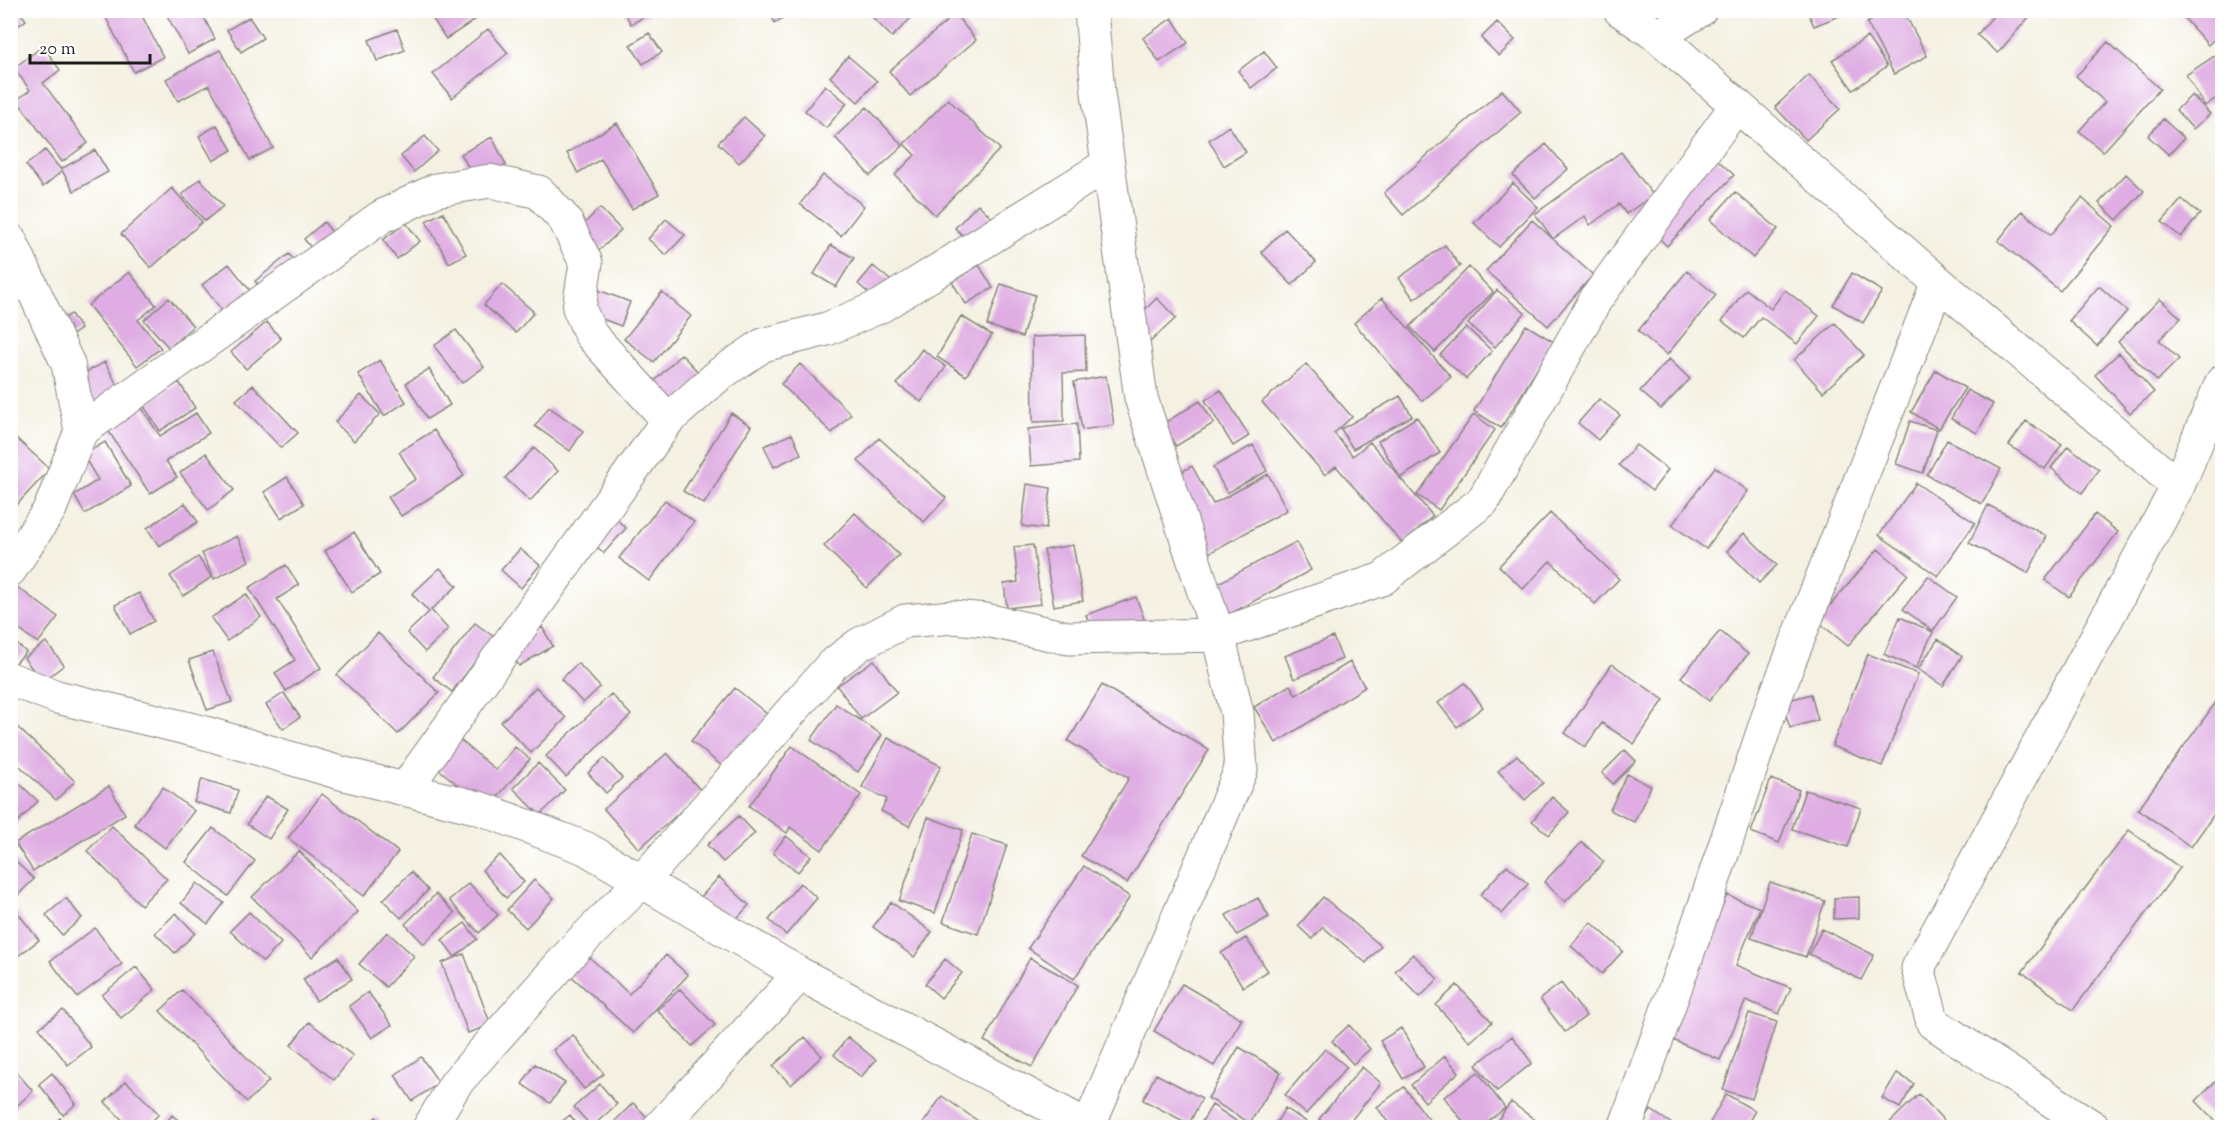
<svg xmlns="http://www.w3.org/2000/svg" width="2233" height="1138" font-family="'Sorts Mill Goudy',serif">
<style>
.building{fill:#dfade3}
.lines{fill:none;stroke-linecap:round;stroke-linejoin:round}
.minor-casing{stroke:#88867f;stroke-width:35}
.minor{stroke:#fff;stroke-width:33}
</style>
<rect width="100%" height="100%" fill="#fff"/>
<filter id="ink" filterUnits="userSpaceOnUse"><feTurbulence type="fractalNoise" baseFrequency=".0167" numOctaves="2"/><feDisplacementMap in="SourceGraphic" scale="12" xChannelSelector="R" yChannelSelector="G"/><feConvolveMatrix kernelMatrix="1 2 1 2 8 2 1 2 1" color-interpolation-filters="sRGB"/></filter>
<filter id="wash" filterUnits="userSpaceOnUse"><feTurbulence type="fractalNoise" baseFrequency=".008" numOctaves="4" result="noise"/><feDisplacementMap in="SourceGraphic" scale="24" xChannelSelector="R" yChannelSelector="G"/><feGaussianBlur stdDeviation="1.35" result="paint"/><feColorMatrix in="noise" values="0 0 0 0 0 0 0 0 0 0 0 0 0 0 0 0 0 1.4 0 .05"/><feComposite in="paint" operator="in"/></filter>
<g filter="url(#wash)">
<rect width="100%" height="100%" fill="#f4f1e2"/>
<g id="blocks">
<path class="building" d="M10 10H18L26 20 10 32Z
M102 10H139L163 57 134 72Z
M164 10H200L215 39 188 54Z
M427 10H490L446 39Z
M623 10H657L631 24Z
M768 10H795L775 23Z
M877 10H919L892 37 871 16Z
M1472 10H1487L1481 18Z
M1807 10H1852V11L1814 26Z
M1889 10H1903L1927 56 1894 74 1867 23Z
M1998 10H2035L1998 53 1977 35Z
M2177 10H2222V32L2208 45Z
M955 14 976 40 910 96 889 71Z
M249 17 263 38 241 52 227 30Z
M1172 18 1188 43 1159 62 1143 38Z
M1497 22 1515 40 1499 56 1481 38Z
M397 29 405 50 377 61 369 40Z
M488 29 508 53 452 98 433 74Z
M649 33 662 52 643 64 630 45Z
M1867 37 1887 66 1853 90 1832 60Z
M2108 42 2160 89 2103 152 2079 131 2105 102 2076 76Z
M43 46 60 70 43 83 88 143 62 162 17 100 30 90 14 68Z
M220 50 273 148 250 160 209 85 178 101 166 79Z
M1264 51 1277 68 1251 88 1238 71Z
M2222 51V94L2205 106 2186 75Z
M848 56 877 81 858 102 830 77Z
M1809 75 1840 109 1806 140 1775 107Z
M825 85 847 103 826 128 805 111Z
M1502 90 1521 112 1403 215 1384 193Z
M2192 95 2210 114 2193 129 2176 110Z
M948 99 1000 149 935 215 895 175 915 155 904 144Z
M867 107 903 146 870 176 835 137Z
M744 117 765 136 739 163 718 143Z
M2163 119 2184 138 2169 155 2148 136Z
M617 123 659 194 632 209 601 159 578 173 567 153Z
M217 125 232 150 213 161 199 136Z
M1229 126 1246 152 1224 166 1209 140Z
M425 136 438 151 414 172 401 156Z
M492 137 506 165 476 181 461 154Z
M1546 144 1568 169 1535 198 1513 175Z
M45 150 62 171 43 187 26 165Z
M95 150 108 172 74 191 61 169Z
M1621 152 1653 195 1626 214 1619 204 1590 225 1585 216 1553 239 1535 214Z
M1712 155 1734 175 1667 246 1645 225Z
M2126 174 2144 191 2117 220 2099 203Z
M823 175 864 206 841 236 800 204Z
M200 179 223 206 205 221 182 195Z
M1513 183 1538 207 1499 247 1474 223Z
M172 188 202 222 151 268 121 234Z
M1735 192 1778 229 1753 258 1710 220Z
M2082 198 2114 226 2060 291 1998 241 2022 211 2051 235Z
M2182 199 2200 214 2181 237 2162 222Z
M978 204 994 220 971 244 955 228Z
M600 208 621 230 588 261 568 239Z
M443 212 466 254 449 263 426 221Z
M666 219 685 235 666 255 648 239Z
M1532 220 1593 275 1548 326 1486 271Z
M324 222 340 243 320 259 304 239Z
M406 223 420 241 397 259 383 240Z
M1285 229 1316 262 1292 285 1261 252Z
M831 245 854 258 836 287 814 274Z
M1445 245 1460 266 1414 299 1399 278Z
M289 254 306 275 272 302 255 281Z
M229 264 263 307 236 328 202 285Z
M979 265 993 288 966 304 952 282Z
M873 266 895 284 879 302 858 284Z
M1469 267 1493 292 1435 352 1410 327Z
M1687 271 1716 295 1667 355 1638 331Z
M129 272 156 305 138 320 161 348 137 366 88 305Z
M1852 273 1882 291 1863 323 1833 305Z
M502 284 534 312 516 333 484 305Z
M1001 284 1035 295 1022 337 987 325Z
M585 285 630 302 621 326 576 309Z
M2099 286 2127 311 2097 346 2069 321Z
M1746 289 1771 309 1785 290 1819 316 1797 344 1761 317 1744 338 1722 321Z
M1497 290 1525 313 1495 347 1468 324Z
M662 292 691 316 654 362 624 339Z
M169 298 193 326 169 348 144 320Z
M1157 298 1176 318 1149 343 1131 323Z
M1382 298 1451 377 1422 401 1354 323Z
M2160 299 2181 318 2159 340 2179 359 2157 381 2118 342Z
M71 314 81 329 60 344 49 329Z
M961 316 992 335 966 376 937 357Z
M267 322 281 339 246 369 231 352Z
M1835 323 1864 355 1823 392 1794 360Z
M1526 325 1554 342 1501 428 1474 411Z
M1466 327 1492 351 1466 379 1440 355Z
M456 330 484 367 462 383 434 346Z
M1085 335 1086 372 1063 373 1064 421 1033 422 1032 337Z
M922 349 946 367 921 402 897 384Z
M2119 353 2154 392 2130 413 2095 375Z
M681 354 702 376 665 413 644 392Z
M1669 359 1690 379 1661 409 1640 391Z
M380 360 406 402 384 416 358 374Z
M105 362 125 400 88 420 68 382Z
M800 364 851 414 832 433 781 384Z
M1306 364 1352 417 1334 433 1353 456 1370 442 1400 477 1378 441 1417 417 1440 453 1400 478 1433 516 1402 543 1336 466 1325 475 1262 402Z
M429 369 450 405 427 419 406 383Z
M1936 370 1965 388 1939 429 1911 412Z
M1106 376 1114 425 1082 430 1074 382Z
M179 382 195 408 160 431 143 405Z
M253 385 298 433 281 448 236 400Z
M1221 390 1249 436 1233 446 1205 400Z
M1967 390 1993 404 1977 433 1951 419Z
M361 395 380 414 354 441 335 422Z
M1400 396 1412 416 1353 449 1341 429Z
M1599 399 1620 415 1598 440 1578 423Z
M1200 401 1214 423 1176 446 1161 425Z
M141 407 160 436 196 413 209 433 166 461 177 477 150 494 107 429Z
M549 407 583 431 570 451 535 426Z
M731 413 751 426 704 504 683 491Z
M1474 414 1495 430 1439 510 1417 495Z
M1910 421 1937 430 1923 473 1896 464Z
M2026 421 2062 444 2045 469 2009 445Z
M1077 424 1079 462 1031 466 1028 429Z
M434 430 464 476 401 516 388 497 416 479 399 452Z
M792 434 801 454 774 467 764 446Z
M16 438 50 469 10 512V444Z
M879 438 946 498 924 522 858 461Z
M1947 440 2001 469 1982 504 1927 475Z
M105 442 131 486 85 514 74 495 98 480 83 455Z
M1253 445 1267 471 1227 493 1213 467Z
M1636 445 1668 470 1652 491 1619 465Z
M2068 446 2099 470 2082 493 2051 468Z
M534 448 558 471 530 501 505 478Z
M206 453 234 490 208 510 180 473Z
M1192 466 1213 504 1268 474 1287 510 1202 557 1161 483Z
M1715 467 1748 491 1706 549 1672 525Z
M287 477 304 504 281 518 264 492Z
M1916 483 1975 523 1938 576 1879 535Z
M1027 484 1051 488 1046 529 1022 526Z
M665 500 694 522 649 581 619 558Z
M185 503 198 522 159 546 147 528Z
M1988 505 2047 536 2028 573 1969 543Z
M855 513 899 555 867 588 824 546Z
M1550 513 1619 579 1595 604 1550 561 1523 589 1499 566Z
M2095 514 2118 532 2069 597 2045 580Z
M612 515 626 528 604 553 589 540Z
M354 532 380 574 352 592 325 551Z
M1744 533 1777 565 1759 583 1727 551Z
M237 536 249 561 214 579 202 553Z
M1296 542 1311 570 1223 618 1207 589Z
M1033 545 1041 604 1007 608 1004 584 1018 582 1014 547Z
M1073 545 1083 601 1054 606 1044 550Z
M520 549 540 565 521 588 501 570Z
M1878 549 1908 574 1848 646 1817 621Z
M198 557 212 577 183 596 170 576Z
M286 565 299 585 277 599 321 668 286 691 275 673 295 660 249 588Z
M440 568 457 586 431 610 448 629 425 652 407 633 429 612 412 594Z
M1928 576 1957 597 1933 631 1903 609Z
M13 584 58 617 38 643 10 623V588Z
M139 593 154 621 130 634 115 605Z
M246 594 261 617 227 641 211 618Z
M1136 597 1146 624 1096 642 1086 615Z
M1900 617 1933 632 1916 668 1884 654Z
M475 623 494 637 452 692 433 677Z
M542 627 553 646 519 666 508 647Z
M1720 631 1748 654 1709 701 1681 677Z
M378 633 439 693 398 734 337 675Z
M1333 637 1342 659 1294 679 1285 656Z
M10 638 26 652 10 669Z
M1938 639 1962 656 1943 686 1918 669Z
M46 642 64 665 42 682 24 658Z
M213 652 232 702 207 710 189 660Z
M1868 654 1918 674 1882 766 1832 746Z
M874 660 897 692 861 719 837 686Z
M1350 662 1365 687 1276 743 1254 707 1290 685 1296 695Z
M578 663 600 687 583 703 561 679Z
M1612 664 1664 700 1634 744 1602 723 1585 747 1565 733Z
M1465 683 1483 707 1457 727 1438 703Z
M1102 685 1209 750 1127 883 1081 856 1129 778 1068 741Z
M536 687 566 718 531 753 501 722Z
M735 688 782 726 738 779 691 741Z
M284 693 300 717 283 729 266 705Z
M611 694 631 715 566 777 546 756Z
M1811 694 1818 720 1790 728 1782 702Z
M2222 694V803L2191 847 2138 809Z
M836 704 882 735 858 772 811 740Z
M14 724 75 781 56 800 10 757V728Z
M888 738 941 766 909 826 881 811 887 799 862 787Z
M459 739 496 770 515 747 530 759 487 809 436 767Z
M792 746 861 795 822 850 790 827 787 833 749 806Z
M1625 750 1636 761 1613 784 1602 773Z
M667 753 702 792 639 849 604 809Z
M1517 755 1543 783 1525 800 1498 771Z
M604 758 622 778 606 793 588 773Z
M538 763 565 790 540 815 513 788Z
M1627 774 1651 786 1634 822 1610 810Z
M10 775 38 801 10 830Z
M202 779 238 790 231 813 194 802Z
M1771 779 1799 790 1779 843 1751 832Z
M109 786 125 814 33 871 15 843Z
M163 787 194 811 165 848 134 824Z
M1805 790 1861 808 1848 847 1792 829Z
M322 794 398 852 364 896 288 838Z
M266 796 288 809 269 839 247 824Z
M1552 797 1569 812 1549 835 1532 821Z
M739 816 755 833 723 862 707 845Z
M928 817 963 830 935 913 899 901Z
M112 826 167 879 141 905 87 851Z
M213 828 255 861 228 896 186 862Z
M2129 830 2180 868 2073 1010 2022 972Z
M972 834 1007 845 978 934 943 922Z
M786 836 811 856 798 872 773 853Z
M1582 842 1604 862 1565 902 1544 882Z
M299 851 358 912 312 957 252 897Z
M500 855 524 882 506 898 482 870Z
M10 856 34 879 10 903Z
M1507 865 1528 884 1502 914 1480 895Z
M1084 866 1130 897 1074 979 1028 948Z
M411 872 428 890 401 918 383 900Z
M719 877 749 905 729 927 699 899Z
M534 880 554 898 526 928 507 910Z
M1770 882 1825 901 1806 957 1751 938Z
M197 883 224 903 208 924 181 903Z
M469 883 498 915 479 933 449 900Z
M800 883 817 898 786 935 769 920Z
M436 894 455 913 424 944 405 924Z
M1727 895 1760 908 1736 965 1791 988 1779 1014 1746 1000 1720 1060 1666 1037Z
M1323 897 1381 946 1366 963 1323 927 1312 939 1298 926Z
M1859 897V918L1834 919V898Z
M66 898 82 918 62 935 46 915Z
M1258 898 1269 917 1237 935 1226 915Z
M891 902 932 932 914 957 873 927Z
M14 908 39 940 10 962V910Z
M249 912 281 943 263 962 230 931Z
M176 913 195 933 175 953 155 933Z
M1591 922 1623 951 1602 974 1571 946Z
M465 923 477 939 455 957 442 940Z
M95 928 122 964 77 997 50 961Z
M1822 929 1874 955 1861 980 1809 954Z
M387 932 414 956 386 987 359 964Z
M1246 938 1268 971 1243 987 1221 953Z
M585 953 629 994 666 955 688 975 633 1033 567 972Z
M464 954 491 1025 468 1033 442 963Z
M1413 954 1438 979 1420 997 1395 971Z
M338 957 352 979 316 1001 303 979Z
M1030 958 1078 985 1032 1067 984 1041Z
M945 959 962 973 941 998 925 984Z
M136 967 155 990 121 1018 102 995Z
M1561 983 1586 1016 1565 1032 1540 999Z
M1182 984 1242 1019 1214 1066 1154 1031Z
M1457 985 1492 1022 1470 1042 1436 1005Z
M680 989 715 1025 692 1046 657 1010Z
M182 990 269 1081 247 1102 160 1011Z
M368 992 392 1025 372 1038 349 1006Z
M63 1010 91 1047 68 1065 39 1028Z
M1749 1013 1777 1022 1752 1099 1723 1090Z
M309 1022 353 1056 334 1080 291 1045Z
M1349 1025 1370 1049 1353 1064 1332 1041Z
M1401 1028 1424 1067 1403 1079 1380 1041Z
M573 1035 604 1074 584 1089 553 1050Z
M1512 1036 1532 1063 1497 1091 1476 1065Z
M805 1037 822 1056 791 1085 773 1066Z
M848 1037 876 1060 861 1077 834 1055Z
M1239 1047 1281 1072 1250 1123 1208 1098Z
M1325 1049 1347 1067 1306 1114 1285 1095Z
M1445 1056 1459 1072 1425 1102 1411 1085Z
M421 1057 439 1083 412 1101 395 1075Z
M535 1064 565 1083 550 1103 522 1084Z
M1362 1067 1381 1083 1345 1128H1330L1319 1119Z
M16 1072 33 1091 10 1112V1077Z
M1478 1072 1505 1108 1479 1128H1468L1444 1097Z
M52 1073 76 1104 63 1115 39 1084Z
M1897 1073 1914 1084 1900 1108 1882 1098Z
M1156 1074 1202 1098 1189 1124 1143 1100Z
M2222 1075V1128L2196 1101Z
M126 1081 159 1114 145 1128H130L105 1102Z
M600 1084 617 1104 592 1127 574 1107Z
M1404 1087 1430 1121 1421 1128H1392L1377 1107Z
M1726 1094 1755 1111 1745 1128H1707Z
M1919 1094 1951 1128H1884Z
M942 1096 988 1128H920Z
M1511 1102 1546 1128H1492Z
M633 1103 654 1124 650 1128H608Z
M1212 1105 1247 1128H1198Z
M1285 1108 1313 1126 1312 1128H1273Z
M1651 1110 1678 1128H1640Z
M172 1115 188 1128H162Z
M570 1115 580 1128H554Z
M376 1117 386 1128H364Z
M60 1118 67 1128H47Z"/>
</g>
</g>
<g filter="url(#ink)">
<use href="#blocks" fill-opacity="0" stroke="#88867f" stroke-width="1.5"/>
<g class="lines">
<defs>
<path id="minor" d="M1620 10 1658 36 1938 282 2178 486
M1658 36 1700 10
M10 240 68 364 81 431 50 509 10 570
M81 431 381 217 436 190 490 181 539 192 565 220 586 263 579 308 591 335 668 420
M10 679 57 697 202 732 337 772 479 808 585 848 800 974 1091 1128
M405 789 668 420 720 374 763 345 827 329 881 306 1107 165
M429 1128 456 1083 577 946 642 881 832 665 860 644 905 621 953 617 986 620 1068 638 1218 635 1382 579 1483 501 1596 299 1737 105
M659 1128 800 974
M1088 1128 1241 770 1237 713 1218 635 1141 398 1098 93 1091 10
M1625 1128 1706 902 1771 708 1938 282
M2094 1128 1933 1023 1918 968 2178 486 2222 382"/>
</defs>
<use href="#minor" class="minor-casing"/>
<use href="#minor" class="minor"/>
</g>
</g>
<rect width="2233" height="1138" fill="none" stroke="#fff" stroke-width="36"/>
<path d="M30 54v9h120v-9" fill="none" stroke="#1c1c1c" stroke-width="3"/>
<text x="39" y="54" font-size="18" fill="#1c1c1c" stroke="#ffffff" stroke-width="4.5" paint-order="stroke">20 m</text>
</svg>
